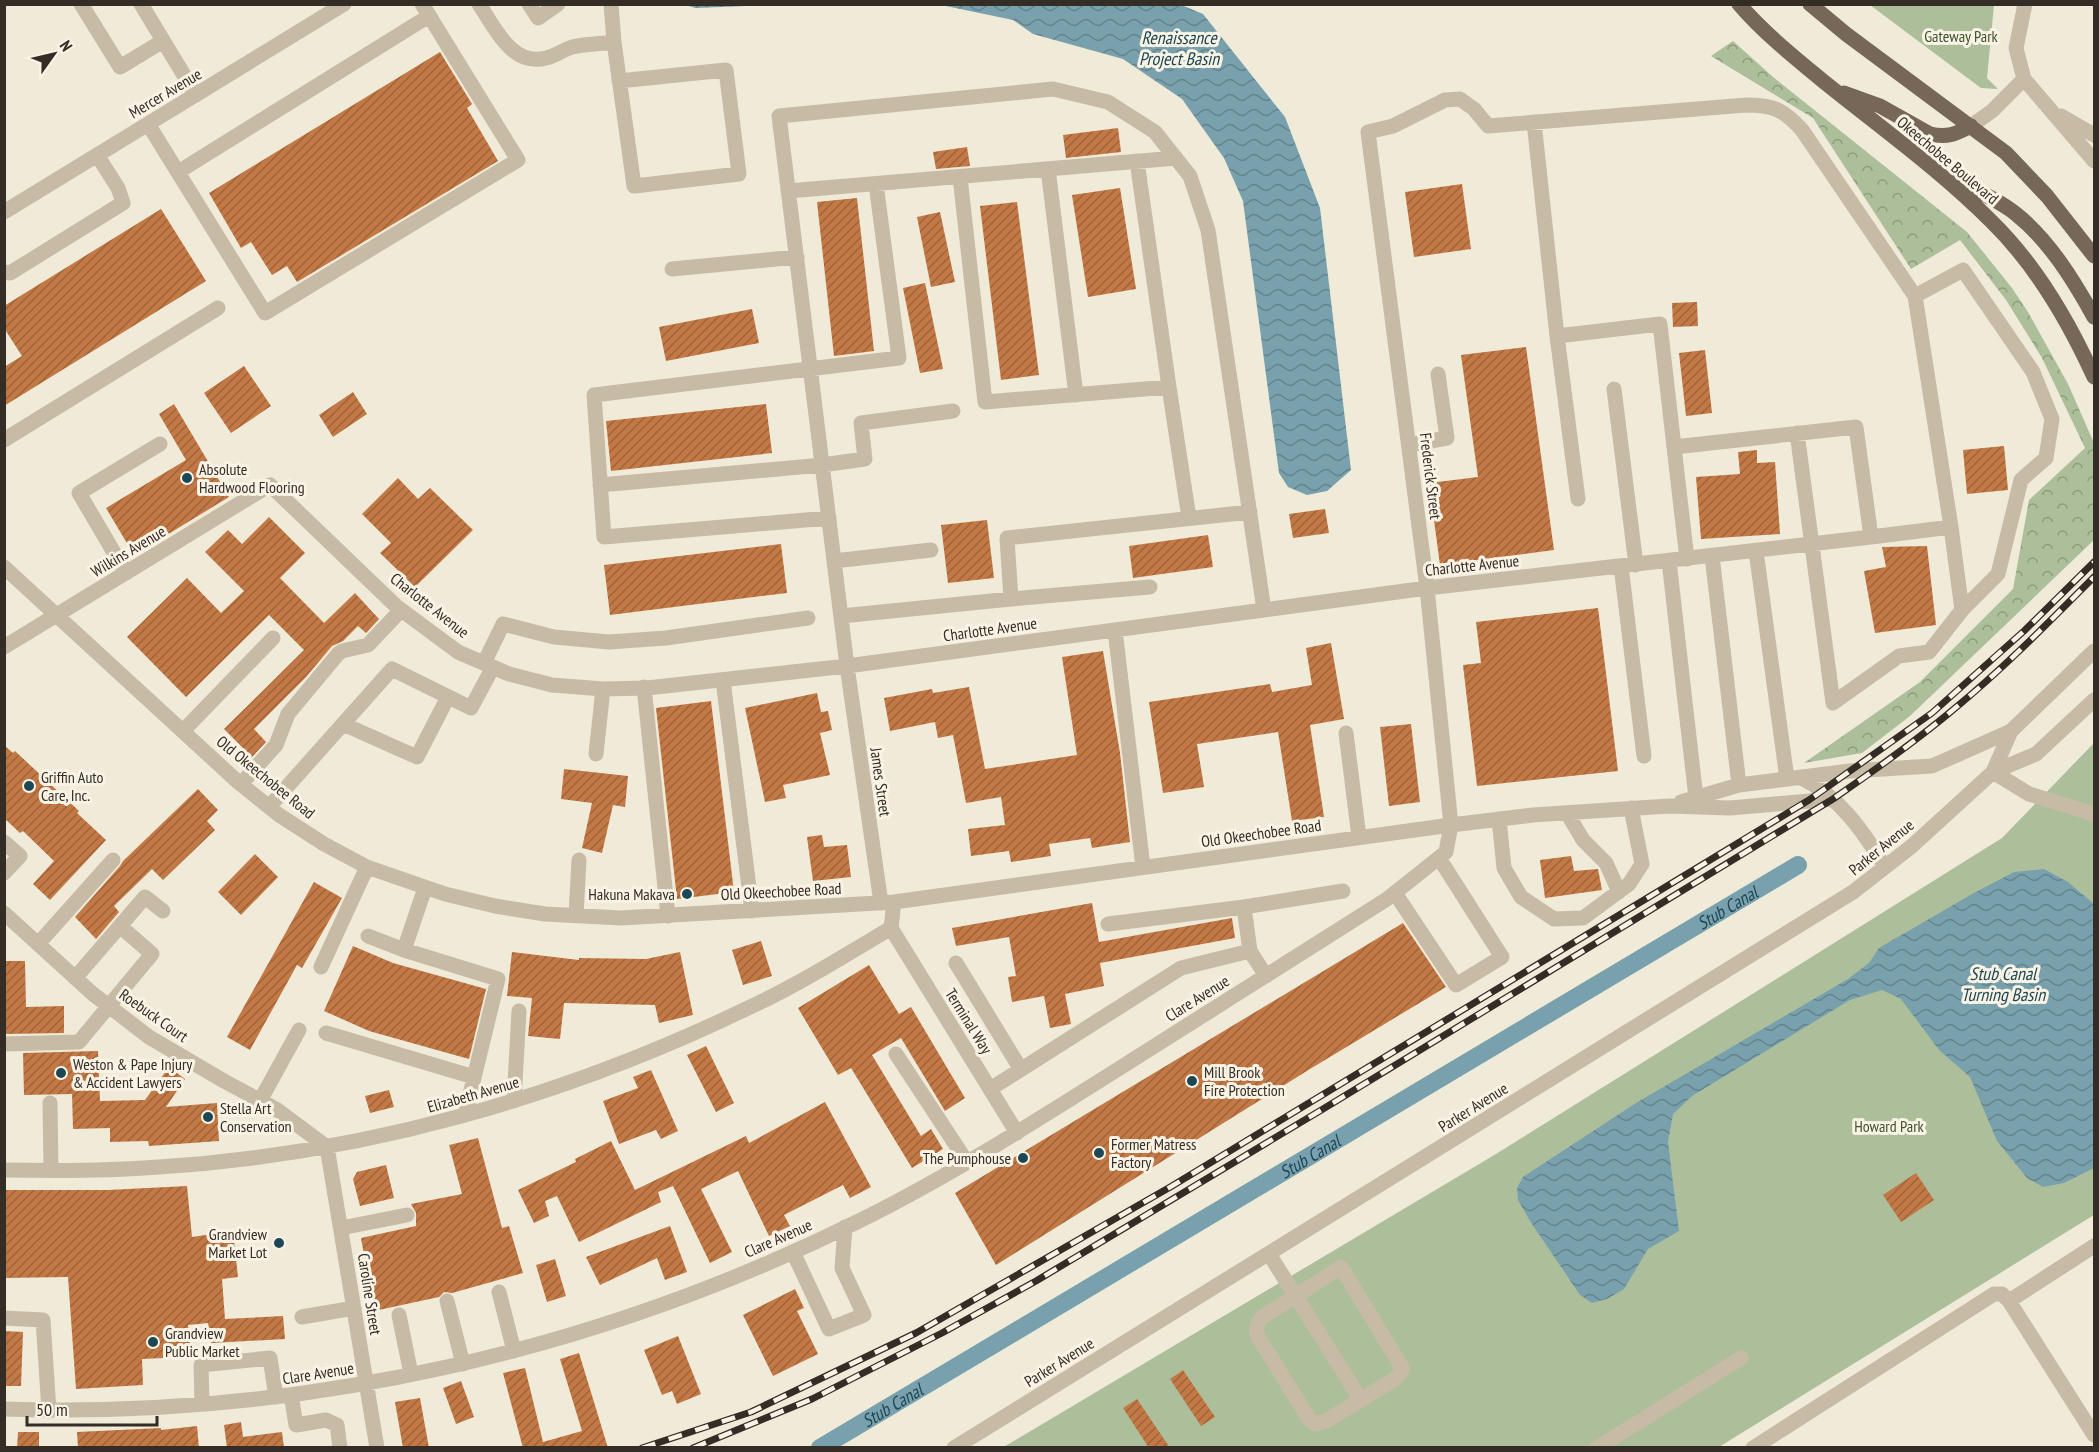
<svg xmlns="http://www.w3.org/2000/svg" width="2099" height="1452" font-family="'PT Sans Narrow',sans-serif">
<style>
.forest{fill:url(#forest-crowns)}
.park{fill:#acbf9a}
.water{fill:url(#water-waves)}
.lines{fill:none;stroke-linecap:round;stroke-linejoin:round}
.canal{stroke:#79a1ad;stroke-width:18}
.building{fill:url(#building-hatch)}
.minor{stroke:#c8bba6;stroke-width:15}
.major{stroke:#766758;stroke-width:15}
.rail-casing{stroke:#342d26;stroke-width:7}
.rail{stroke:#f8f3e5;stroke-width:4.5;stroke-dasharray:14;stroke-linecap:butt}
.poi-dot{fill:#1d4754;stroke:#f8f3e5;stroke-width:2}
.labels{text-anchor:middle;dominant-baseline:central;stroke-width:6;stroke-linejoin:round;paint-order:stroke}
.park-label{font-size:16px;fill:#3d522b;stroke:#f8f3e5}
.street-label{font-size:16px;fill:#342d26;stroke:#f8f3e5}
.poi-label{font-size:16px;fill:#342d26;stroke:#f8f3e5;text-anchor:start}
.water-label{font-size:18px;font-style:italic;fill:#1d4754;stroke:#f8f3e5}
</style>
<defs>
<pattern id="forest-crowns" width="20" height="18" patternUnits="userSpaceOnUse" patternTransform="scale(1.5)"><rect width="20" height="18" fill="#acbf9a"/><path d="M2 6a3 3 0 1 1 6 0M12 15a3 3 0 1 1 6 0" fill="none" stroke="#8d9c7d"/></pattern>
<pattern id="water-waves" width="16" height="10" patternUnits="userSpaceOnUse" patternTransform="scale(1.5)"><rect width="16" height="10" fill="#79a1ad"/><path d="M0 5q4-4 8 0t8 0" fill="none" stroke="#64848d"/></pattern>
<pattern id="building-hatch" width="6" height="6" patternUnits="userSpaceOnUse" patternTransform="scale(1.5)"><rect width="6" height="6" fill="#c37945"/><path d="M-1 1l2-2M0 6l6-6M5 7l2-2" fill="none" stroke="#9f6439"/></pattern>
</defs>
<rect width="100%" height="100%" fill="#f0ead9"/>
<path class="forest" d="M1733 41 1773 77 1967 232 2012 288 2028 312 2068 384 2094 443V540L1910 716 1862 753 1804 763 1920 682 2013 589 2029 500 2085 448 2042 358 2006 300 1960 240 1911 269 1813 118 1711 56Z"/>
<path class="park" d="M1870 5H1994L1987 78 1998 89 1981 88Z
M2094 743V1215L1719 1447 1002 1448 1496 1154 2002 838Z"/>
<path class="water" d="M1179 4 1203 14 1285 117 1320 208 1351 470 1327 491 1307 495 1288 487 1279 473 1243 201 1224 158 1182 99 1123 59 1033 34 1013 20 941 5Z
M685 5H773L696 8Z
M2044 869 2068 882 2094 904V1168L2064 1183 2043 1187 2027 1178 1997 1141 1970 1077 1939 1050 1901 999 1882 990 1850 1000 1692 1096 1673 1114 1668 1142 1679 1231 1648 1249 1624 1289 1607 1299 1592 1303 1580 1295 1530 1221 1518 1200 1517 1188 1523 1177 1636 1103 1848 979 1869 963 1879 948 1972 894 2014 872Z"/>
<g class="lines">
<path class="canal" id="s1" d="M820 1448 1798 865"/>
</g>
<path class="building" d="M440 52 472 104 467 108 498 161 297 282 287 266 272 275 251 242 241 248 209 193Z
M1118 128 1121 152 1066 158 1063 135Z
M967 147 970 166 936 169 933 152Z
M1462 184 1471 249 1414 257 1405 192Z
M1120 188 1136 289 1088 297 1072 195Z
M857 198 874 351 834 356 817 202Z
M1017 202 1039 375 1001 380 980 206Z
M161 209 206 281 4 406V367L22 356 4 328V306Z
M940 212 955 282 931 287 917 217Z
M925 283 943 369 920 373 903 288Z
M1697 302 1698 326 1673 327 1672 303Z
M752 309 759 343 666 361 659 327Z
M1526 347 1554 550 1440 565 1429 483 1478 477 1461 355Z
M1705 350 1712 413 1686 416 1679 353Z
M244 366 271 406 231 433 204 393Z
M353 392 367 414 333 437 319 415Z
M174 404 229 497 134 555 106 508 186 460 159 414Z
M766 404 772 453 611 471 606 421Z
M2004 446 2008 490 1967 494 1963 450Z
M1757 450V463L1775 462 1780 534 1701 539 1696 477 1740 474 1738 452Z
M398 478 418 499 430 488 473 530 415 587 380 553 391 543 362 514Z
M1325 509 1329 533 1293 538 1289 514Z
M269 517 305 553 280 578 324 623 355 593 379 619 366 633 358 626 343 641 332 646 306 677 254 729 266 742 252 757 224 729 304 650 269 615 186 697 127 637 187 578 221 613 244 591 205 552 228 530 242 544Z
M987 520 994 578 948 583 941 525Z
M1208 535 1213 567 1133 578 1129 546Z
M781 544 787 593 610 615 604 565Z
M1927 546 1936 625 1875 633 1864 571 1886 567 1882 547Z
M1598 608 1618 771 1477 786 1463 665 1481 663 1476 622Z
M1331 643 1344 719 1310 725 1324 817 1292 821 1278 732 1197 744 1204 787 1163 793 1149 702 1270 684 1272 692 1312 685 1306 648Z
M1103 651 1120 753 1130 842 1092 848 1090 838 1049 844 1051 856 1011 862 1009 851 971 856 968 829 1005 825 1001 797 966 803 953 735 938 738 935 722 890 731 884 698 932 689 933 693 969 687 985 769 1077 755 1062 657Z
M817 693 821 712 828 711 832 730 820 733 830 775 783 785 786 798 765 802 745 708Z
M711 701 734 892 677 899 656 708Z
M1411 724 1420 802 1389 806 1380 727Z
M4 745 13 753 15 751 79 811 77 813 106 840 50 900 33 884 54 861 23 831 20 833 4 818Z
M564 769 628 776 625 807 613 805 602 853 582 848 592 803 561 799Z
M198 789 218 810 207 821 215 830 163 880 152 869 114 906 119 912 96 939 75 917 120 866 123 861Z
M822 835 824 847 847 845 851 877 813 881 807 837Z
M255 854 278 877 241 915 218 892Z
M1571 856 1574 871 1598 869 1602 890 1545 898 1540 860Z
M314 882 342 898 302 968 297 965 250 1050 227 1037Z
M1092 903 1099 942 1232 918 1235 938 1100 963 1104 986 1065 994 1071 1024 1050 1028 1044 996 1012 1002 1008 977 1016 976 1009 937 956 946 952 928Z
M1403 923 1446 987 1310 1069 996 1265 955 1193Z
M761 941 772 976 743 985 732 950Z
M353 946 393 963 486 989 469 1059 369 1031 324 1011Z
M512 952 579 960V958L646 959 680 952 693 1015 659 1023 655 1005 564 1003 560 1039 528 1036 532 998 507 996Z
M4 961H25L26 1007 64 1006V1033L4 1034Z
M869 965 899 1014 911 1007 965 1098 945 1111 901 1038 872 1055 921 1136 931 1129 943 1149 912 1168 851 1068 838 1075 798 1008Z
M706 1046 734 1103 716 1112 687 1055Z
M98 1051 100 1101 145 1100 169 1067 185 1079 166 1107 217 1103 219 1141 149 1146 148 1141 110 1142V1128L73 1129 72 1094 24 1095 23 1053Z
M651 1070 678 1131 661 1139 656 1130 619 1144 603 1101 638 1088 633 1077Z
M389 1090 394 1107 370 1113 365 1096Z
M825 1102 871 1187 850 1198 843 1185 784 1215 790 1226 769 1236 738 1171 701 1189 732 1252 710 1263 673 1186 658 1192 661 1202 579 1242 557 1196 545 1201 549 1216 534 1223 518 1190 576 1162 575 1159 611 1141 635 1190 746 1136 749 1143Z
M478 1138 502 1228 509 1226 523 1273 452 1293 444 1292 439 1297 374 1311 361 1238 416 1226V1213L411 1204 462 1194 449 1145Z
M386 1165 394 1198 360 1206 353 1179 357 1172Z
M1916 1173 1934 1200 1901 1222 1883 1195Z
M187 1186 192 1237 233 1231 238 1277 222 1279 225 1319 283 1316 285 1339 211 1343 208 1323 188 1325 190 1344 183 1345V1357L142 1359 143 1385 76 1389 68 1277 4 1278V1190H108Z
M670 1226 687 1272 665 1280 657 1258 600 1285 586 1257Z
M555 1259 566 1296 547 1302 536 1265Z
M795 1289 804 1308 797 1311 818 1354 773 1376 743 1315Z
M4 1331 23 1332 21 1386H4Z
M678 1336 701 1394 677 1404 672 1391 662 1395 644 1350Z
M579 1353 608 1448H523L503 1373 525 1368 543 1442 582 1431 560 1359Z
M1183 1370 1215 1417 1201 1426 1170 1379Z
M461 1381 474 1417 456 1424 443 1388Z
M420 1398 429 1448H403L395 1402Z
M1137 1399 1170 1448H1149L1123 1408Z
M241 1422 243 1437 282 1432 284 1448H227L224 1425Z
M197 1426 199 1448H78L77 1432 161 1428V1430Z
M18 1432H39V1448H17Z"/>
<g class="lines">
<path class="minor" d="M81 4 120 67 163 41
M141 4 196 95
M479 4C495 28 512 67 546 58 555 56 563 50 572 47 585 44 601 44 614 42L611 4
M529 4 538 18 558 4
M2025 4 2016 48 2024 79 2094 161
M614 42C621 90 627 138 634 186L739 174 726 70 619 81
M2061 116 2094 135
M1534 122 1557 336
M148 124 265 313 518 160 422 4
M1971 126 1992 111 2024 79
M1137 161 1169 387
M1048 169 1076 395
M178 172 429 16
M960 177 985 402 1169 387 1189 518
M788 191 1176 158
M4 212 344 4
M672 269 797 257
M4 272 10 273 123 203 118 188 97 155
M1915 296 1951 527
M1614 389 1636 565
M1797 433 1833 703 1899 656 1929 652 1962 610 1951 527 1871 537
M4 440 218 308
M1409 445 1447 438 1438 374
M600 485 822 465 865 459 861 423 953 411
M1578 499 1557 336 1660 324 1674 447
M829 518 604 537 594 395 899 358 876 184
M1756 551 1787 779
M1712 556 1739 785
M834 561 931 550
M1669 561 1696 798
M1621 566 1644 756
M4 567 238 782 279 815 324 844 367 867 445 894 495 906 545 914 621 918 894 902 1451 825 1533 815 1669 806 1730 808 1833 799
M126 573 79 493 160 444
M1150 587 1011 599 1007 538 1250 512
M841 616 1011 599
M1115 630 1143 867
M4 647 270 485 396 606 458 652 509 674 552 685 603 689 647 688 847 666 1427 588 1871 537 1856 427 1674 447 1687 559
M484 663 503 624 554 637 609 642 666 638 808 618
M723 680 752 911
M644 687 668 916
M343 724 417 757 448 697
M183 731 273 638
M1346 733 1359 837
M596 754 603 689
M1993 772 2011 731 2094 651
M1993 772 2029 794 2094 814
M1800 777C1840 797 1863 831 1885 867
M241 784 276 745 288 714 338 654 342 651 368 645 401 610
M1681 802 1739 785 1850 771 1932 766 2011 731
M269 807 392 669 471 708 493 667
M1567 813 1583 840 1606 863 1619 892
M1499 819 1504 868 1521 897 1554 919 1583 918 1629 884 1642 864 1631 808
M4 842 20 856 4 873
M1395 893 1456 985 1502 957 1439 858
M881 903 847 666 779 116 1053 89 1108 102 1155 132 1190 176 1208 230 1264 610
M4 913 93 994 149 1037 224 1081 276 1109 327 1147 377 1448
M576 915 579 860
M1108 924 1244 907
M891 928 1017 1133
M368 936 404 950 425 888
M38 944 113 860
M404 950 498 979 465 1115
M1250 951 1244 907 1343 891
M956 963 1020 1068
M321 967 367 867
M75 978 145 897 163 911
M326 1033 474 1077
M4 1044 79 1042 152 954 120 926
M896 1054 967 1162
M990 1089 1181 968 1250 951 1266 976
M260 1101 299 1030
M514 1101 519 1011
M50 1103 51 1170
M4 1170C56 1171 108 1171 159 1167 364 1154 564 1097 748 1008 798 985 844 956 891 928L894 902
M341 1228 407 1215
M2094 1246 2009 1301 2094 1435
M793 1252 829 1329 864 1315 842 1268 845 1227
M1269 1254 1361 1400
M1341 1267 1403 1369 1395 1379 1326 1421 1315 1424 1309 1419 1257 1335V1325L1261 1318Z
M499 1292 514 1351
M447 1301 463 1364
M399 1315 411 1374
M302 1317 354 1308
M4 1318 43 1320 49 1411
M291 1395 296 1425 326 1420 337 1425 340 1448
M202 1404 201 1365 270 1358 276 1397
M4 1409C302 1419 599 1351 865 1218 951 1175 1031 1124 1112 1073 1204 1015 1295 957 1387 899L1446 852 1451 825 1427 588 1368 132 1393 126 1445 100 1460 99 1474 109 1488 126 1746 105C1773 105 1783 109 1802 130L1915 296 1963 270 2033 372 2052 419 2046 458 2021 480 1998 574 1962 610
M954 1448 1853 892 1912 846 1993 772 2036 754 2094 700
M1597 1448 1741 1358
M1753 1448 1994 1294H2002L2009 1301"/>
<path class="major" d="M1739 4C1764 33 1794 57 1823 81 1880 127 1940 170 1992 222 2036 265 2069 322 2094 377
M1810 4 1846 34 2006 153 2047 196 2094 256
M1844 93 1880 106 1930 134C1947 138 1956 134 1971 126
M1951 178C1973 189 1997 199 2016 214 2049 240 2074 281 2094 317"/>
<defs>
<path id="rail" d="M642 1448 751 1412 916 1333 1172 1186 1809 800 1932 713 2024 631 2094 562
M693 1448 812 1399 942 1333 1036 1281 1323 1109 1833 799C1875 770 1916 741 1954 709 2004 668 2049 622 2094 577"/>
</defs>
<use href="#rail" class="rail-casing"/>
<use href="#rail" class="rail"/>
</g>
<g class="poi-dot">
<circle cx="187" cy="478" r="6"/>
<circle cx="29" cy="786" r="6"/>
<circle cx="687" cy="894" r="6"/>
<circle cx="61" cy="1073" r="6"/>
<circle cx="1192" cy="1081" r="6"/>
<circle cx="208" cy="1117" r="6"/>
<circle cx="1099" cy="1153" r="6"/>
<circle cx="1023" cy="1158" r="6"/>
<circle cx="279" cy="1243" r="6"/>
<circle cx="153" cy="1342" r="6"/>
</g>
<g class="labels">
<g class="park-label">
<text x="1961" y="36">Gateway Park</text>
<text x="1889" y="1126">Howard Park</text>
</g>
<g class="street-label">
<text transform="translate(165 93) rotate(-31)">Mercer Avenue</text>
<text transform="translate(1948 160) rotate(40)">Okeechobee Boulevard</text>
<text transform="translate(1431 476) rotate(83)">Frederick Street</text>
<text transform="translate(128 551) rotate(-31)">Wilkins Avenue</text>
<text transform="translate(1472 565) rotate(-6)">Charlotte Avenue</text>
<text transform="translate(430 605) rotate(38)">Charlotte Avenue</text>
<text transform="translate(990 629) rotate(-8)">Charlotte Avenue</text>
<text transform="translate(266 777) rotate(39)">Old Okeechobee Road</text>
<text transform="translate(881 782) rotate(82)">James Street</text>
<text transform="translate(1261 833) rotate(-8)">Old Okeechobee Road</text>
<text transform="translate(1881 847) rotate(-39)">Parker Avenue</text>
<text transform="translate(781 891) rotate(-3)">Old Okeechobee Road</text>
<text transform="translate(1197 998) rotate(-32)">Clare Avenue</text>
<text transform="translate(154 1015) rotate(35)">Roebuck Court</text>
<text transform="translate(969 1021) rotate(58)">Terminal Way</text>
<text transform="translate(473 1094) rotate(-16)">Elizabeth Avenue</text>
<text transform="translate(1473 1107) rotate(-32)">Parker Avenue</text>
<text transform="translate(778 1238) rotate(-24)">Clare Avenue</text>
<text transform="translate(370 1294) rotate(81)">Caroline Street</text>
<text transform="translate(1059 1362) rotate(-32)">Parker Avenue</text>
<text transform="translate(318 1373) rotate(-9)">Clare Avenue</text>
</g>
<g class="poi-label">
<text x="199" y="469">Absolute<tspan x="199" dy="18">Hardwood Flooring</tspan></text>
<text x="41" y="777">Griffin Auto<tspan x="41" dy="18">Care, Inc.</tspan></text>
<text x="675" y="894" text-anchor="end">Hakuna Makava</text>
<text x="73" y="1064">Weston &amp; Pape Injury<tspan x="73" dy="18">&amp; Accident Lawyers</tspan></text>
<text x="1204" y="1072">Mill Brook<tspan x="1204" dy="18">Fire Protection</tspan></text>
<text x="220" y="1108">Stella Art<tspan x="220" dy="18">Conservation</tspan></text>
<text x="1111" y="1144">Former Matress<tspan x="1111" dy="18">Factory</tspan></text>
<text x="1011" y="1158" text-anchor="end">The Pumphouse</text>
<text x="267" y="1234" text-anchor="end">Grandview<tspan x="267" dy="18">Market Lot</tspan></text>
<text x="165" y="1333">Grandview<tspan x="165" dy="18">Public Market</tspan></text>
</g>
<g class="water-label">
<text x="1179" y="37">Renaissance<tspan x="1179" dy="21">Project Basin</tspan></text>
<text stroke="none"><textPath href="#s1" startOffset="1056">Stub Canal</textPath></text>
<text x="2003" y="973">Stub Canal<tspan x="2003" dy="21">Turning Basin</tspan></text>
<text stroke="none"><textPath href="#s1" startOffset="570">Stub Canal</textPath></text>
<text stroke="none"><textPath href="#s1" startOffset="84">Stub Canal</textPath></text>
</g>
</g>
<rect width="2099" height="1452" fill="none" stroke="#342d26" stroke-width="12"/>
<g transform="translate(54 54) rotate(56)" stroke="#f8f3e5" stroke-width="4.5" paint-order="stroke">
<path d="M0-4.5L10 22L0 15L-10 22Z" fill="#342d26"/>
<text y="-9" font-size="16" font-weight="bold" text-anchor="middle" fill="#342d26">N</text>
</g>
<path d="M27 1416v9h130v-9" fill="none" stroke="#342d26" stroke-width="3"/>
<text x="36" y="1416" font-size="18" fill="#342d26" stroke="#f8f3e5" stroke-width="4.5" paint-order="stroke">50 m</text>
</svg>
